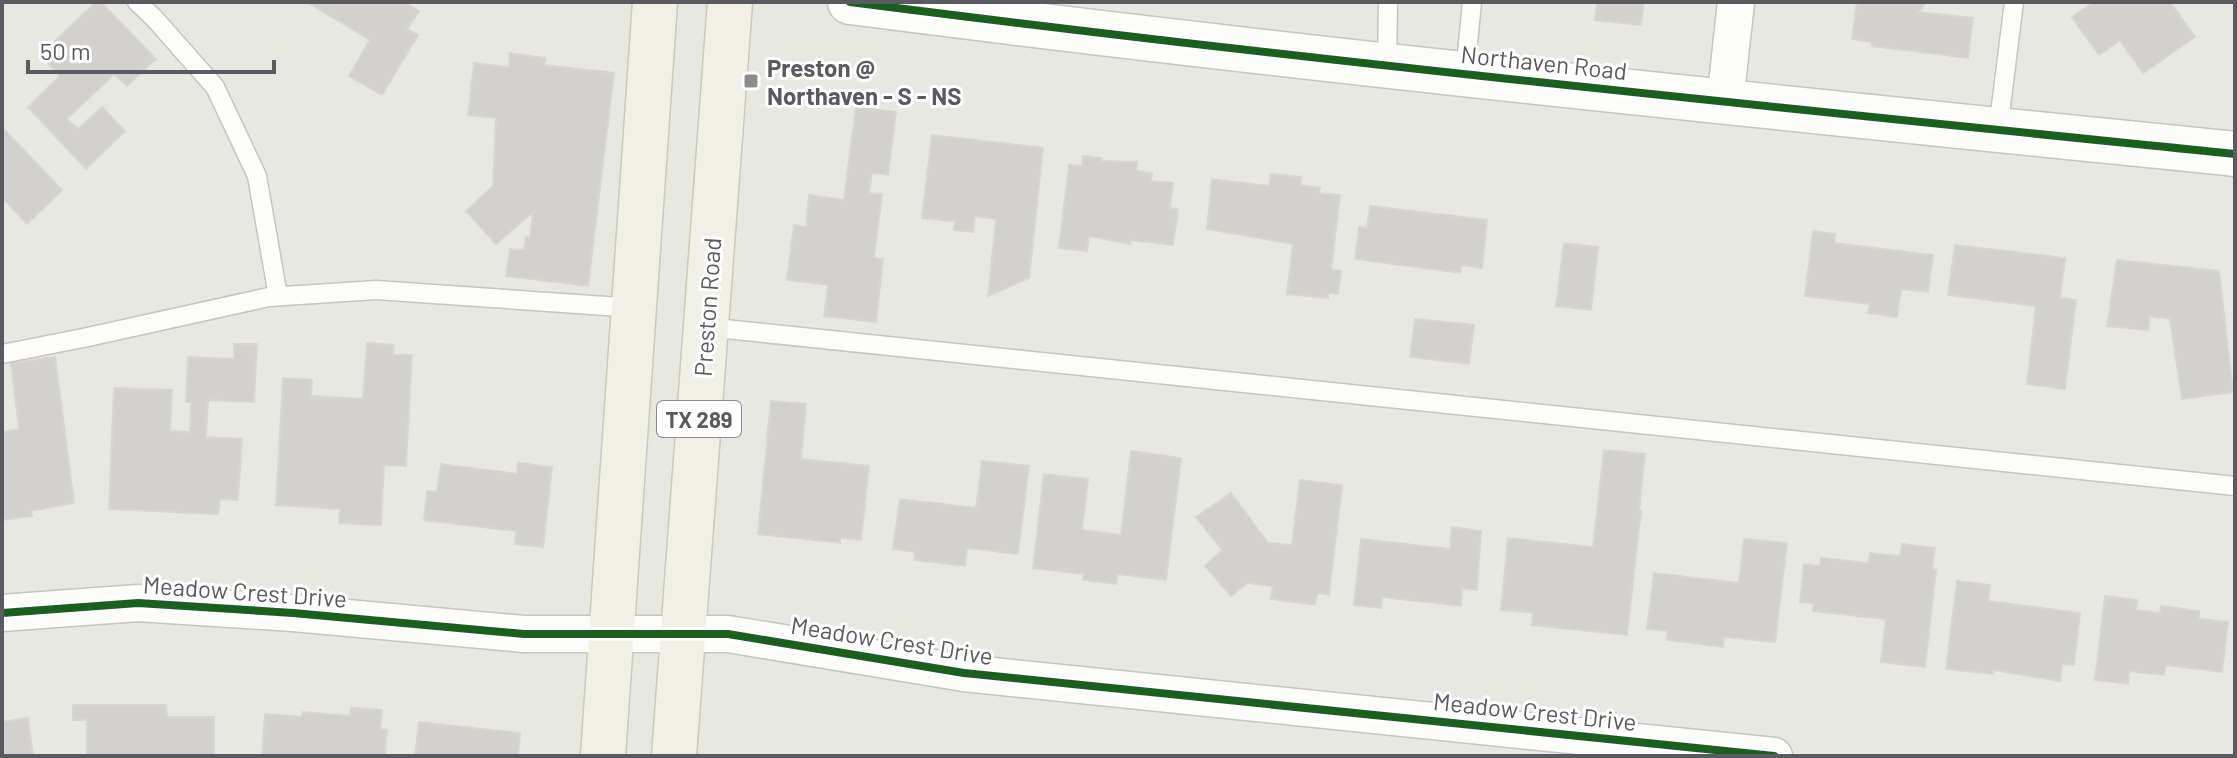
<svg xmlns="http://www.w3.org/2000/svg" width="2237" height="758" font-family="Barlow,sans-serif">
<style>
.building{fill:#d2d1ce;stroke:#d8d6d2;stroke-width:2}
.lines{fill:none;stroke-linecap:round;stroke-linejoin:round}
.lane-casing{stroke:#c5c5c3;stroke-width:21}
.street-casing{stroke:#c5c5c3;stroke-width:39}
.secondary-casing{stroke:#c5c5c4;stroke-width:47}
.primary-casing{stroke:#cec9b2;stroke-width:47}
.lane{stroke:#fcfcfb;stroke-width:18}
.street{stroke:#fcfcfb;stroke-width:36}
.secondary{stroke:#fcfcfb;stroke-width:44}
.primary{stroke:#f0f0e6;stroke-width:44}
.cycleway-casing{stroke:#fff;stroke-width:13}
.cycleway{stroke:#1b5e20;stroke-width:8}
.poi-dot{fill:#8b8c8e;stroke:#fff;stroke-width:3}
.labels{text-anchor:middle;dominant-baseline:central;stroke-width:6;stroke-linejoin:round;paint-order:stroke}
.shield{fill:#fff;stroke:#8b8c90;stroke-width:2}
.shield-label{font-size:22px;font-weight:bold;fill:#595b60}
.street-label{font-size:24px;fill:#595b60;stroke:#fff}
.poi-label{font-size:24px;font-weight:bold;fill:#595b60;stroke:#fff;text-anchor:start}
</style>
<rect width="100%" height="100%" fill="#e8e8e3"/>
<path class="building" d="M96 2H101L156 59 127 86 114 74 67 119 78 129 102 107 125 131 86 169 28 107 60 76 40 55Z
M307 2H404L419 11 407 29 418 35 382 95 349 76 370 40Z
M1597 2H1644L1641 25 1595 20Z
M1857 2H1927L1918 12 1973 18 1968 58 1872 46V42L1852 39Z
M2094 2H2172L2171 3 2195 37 2143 73 2120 40 2099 55 2072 17Z
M510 53 545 58 544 65 614 73 588 286 506 276 510 249 524 250 526 237 530 238 533 212 496 244 466 211 493 186 496 118 468 115 474 63 509 67Z
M856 107 896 112 888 175 872 173 869 193 882 194 874 258 883 259 876 322 824 316 828 285 787 280 794 225 806 227 809 195 844 200Z
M2 127 62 190 27 224 2 197Z
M932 135 1043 148 1029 278 988 296 996 219 975 216 973 232 954 230 955 221 922 218Z
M1083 156 1102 158 1101 161 1137 162 1136 171 1152 173 1151 181 1173 183 1170 208 1178 209 1173 245 1130 240V244L1089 236 1087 251 1059 248 1069 165 1082 166Z
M1271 174 1301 177 1300 185 1320 188 1319 193 1340 195 1331 270 1341 271 1338 294 1328 293V298L1287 294 1293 244 1207 229 1212 179 1269 186Z
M1370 206 1487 220 1482 268 1461 265 1460 273 1355 259 1359 227 1367 228Z
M1813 231 1835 234 1834 243 1933 255 1928 292 1901 289 1897 317 1868 313 1870 304 1805 296Z
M1564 243 1598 247 1591 310 1556 306Z
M1955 245 2065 258 2060 298 2076 300 2065 389 2027 384 2036 306 1948 295Z
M2117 260 2219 271 2233 392 2182 399 2170 319 2150 316 2148 330 2107 326Z
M1415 319 1474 325 1469 364 1410 357Z
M367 343 394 345 393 355H412L406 466 384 465 381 525 339 523 340 509 276 505 283 378 312 380 311 396 363 399Z
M234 344H257L254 402 208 400 206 437 242 439 238 500 220 499 218 514 109 509 114 388 172 390 170 431 190 432 191 402H186L188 357 234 359Z
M55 357 74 503 31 511 32 516 2 520V432L19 429 11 363Z
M771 401 806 404 801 459 869 466 861 540 840 538V543L758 534Z
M1604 450 1645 454 1639 511H1641L1627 635 1532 625 1533 613 1501 610 1508 538 1593 547Z
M1131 451 1181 458 1166 580 1117 574 1116 584 1083 580 1084 574 1033 568 1044 474 1088 479 1082 530 1121 535Z
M982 461 1029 466 1018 554 967 548 965 566 915 560V552L893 549 900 499 976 508Z
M518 463 552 467 543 547 515 544 516 531 424 520 427 491 437 492 441 464 517 474Z
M1300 480 1342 485 1329 595 1317 593 1315 605 1271 599 1273 586 1247 583 1231 596 1205 566 1222 550 1196 517 1231 493 1268 543 1292 545Z
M1452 527 1481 531 1477 590 1462 588 1461 606 1382 597 1381 608 1354 605 1361 539 1450 549Z
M1744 539 1787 543 1775 642 1724 637 1723 647 1667 640 1668 631 1647 629 1654 573 1739 583Z
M1902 544 1935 548 1932 569 1936 570 1925 667 1881 662 1886 619 1813 611 1814 603 1800 602 1804 564 1820 566 1821 558 1868 563 1870 553 1900 556Z
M1957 581 1990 585 1988 601 2080 613 2074 665 2062 664 2060 681 1993 670V674L1946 669Z
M2105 596 2137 600 2136 610 2160 613 2161 606 2199 611V619L2228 622 2222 672 2166 665 2164 675 2129 671 2128 684 2095 680Z
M73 705H166L167 717H214V756H87V720H73Z
M351 708 382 710 380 729 387 730 385 756H262L265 714 302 717 303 712 350 716Z
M28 718 33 756H2V722Z
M419 722 520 733 518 756H415Z"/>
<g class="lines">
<defs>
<path id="lane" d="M137 2 154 18 215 87 257 176 278 296
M1387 66 1388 2
M1465 74 1472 2
M1998 130 2014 2
M706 327 2235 486
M2 354 88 337 269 297 376 290 635 308"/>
<path id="street" d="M1725 102 1736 2
M2 613 138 603 293 613 524 634H728L964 673 1774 756"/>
<path id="secondary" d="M850 2C1310 61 1773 107 2235 154"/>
<path id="primary" d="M603 756 655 2
M674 756 730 2"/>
</defs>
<use href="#lane" class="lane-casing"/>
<use href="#street" class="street-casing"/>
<use href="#secondary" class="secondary-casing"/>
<use href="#primary" class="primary-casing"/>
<use href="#lane" class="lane"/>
<use href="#street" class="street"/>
<use href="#secondary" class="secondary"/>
<use href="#primary" class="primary"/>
<defs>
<path id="cycleway" d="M850 2C1310 61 1773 107 2235 154
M2 613 138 603 293 613 524 634H728L964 673 1774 756"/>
</defs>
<use href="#cycleway" class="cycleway-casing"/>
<use href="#cycleway" class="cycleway"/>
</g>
<rect class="poi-dot" x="743" y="73" width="16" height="16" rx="4"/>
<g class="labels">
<rect class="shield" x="657" y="401" width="84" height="36" rx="6"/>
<g class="shield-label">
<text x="699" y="419">TX 289</text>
</g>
<g class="street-label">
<text transform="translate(1544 62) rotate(6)">Northaven Road</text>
<text transform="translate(707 307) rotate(-86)">Preston Road</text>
<text transform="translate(245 591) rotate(4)">Meadow Crest Drive</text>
<text transform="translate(892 640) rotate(9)">Meadow Crest Drive</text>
<text transform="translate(1535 711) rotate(6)">Meadow Crest Drive</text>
</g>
<g class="poi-label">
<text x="767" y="67">Preston @<tspan x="767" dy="28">Northaven - S - NS</tspan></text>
</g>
</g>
<rect width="2237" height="758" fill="none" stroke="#595b60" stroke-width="8"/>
<path d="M28 60v12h246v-12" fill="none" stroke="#595b60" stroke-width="4"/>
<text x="40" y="60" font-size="24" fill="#595b60" stroke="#ffffff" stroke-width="6" paint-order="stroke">50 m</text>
</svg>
